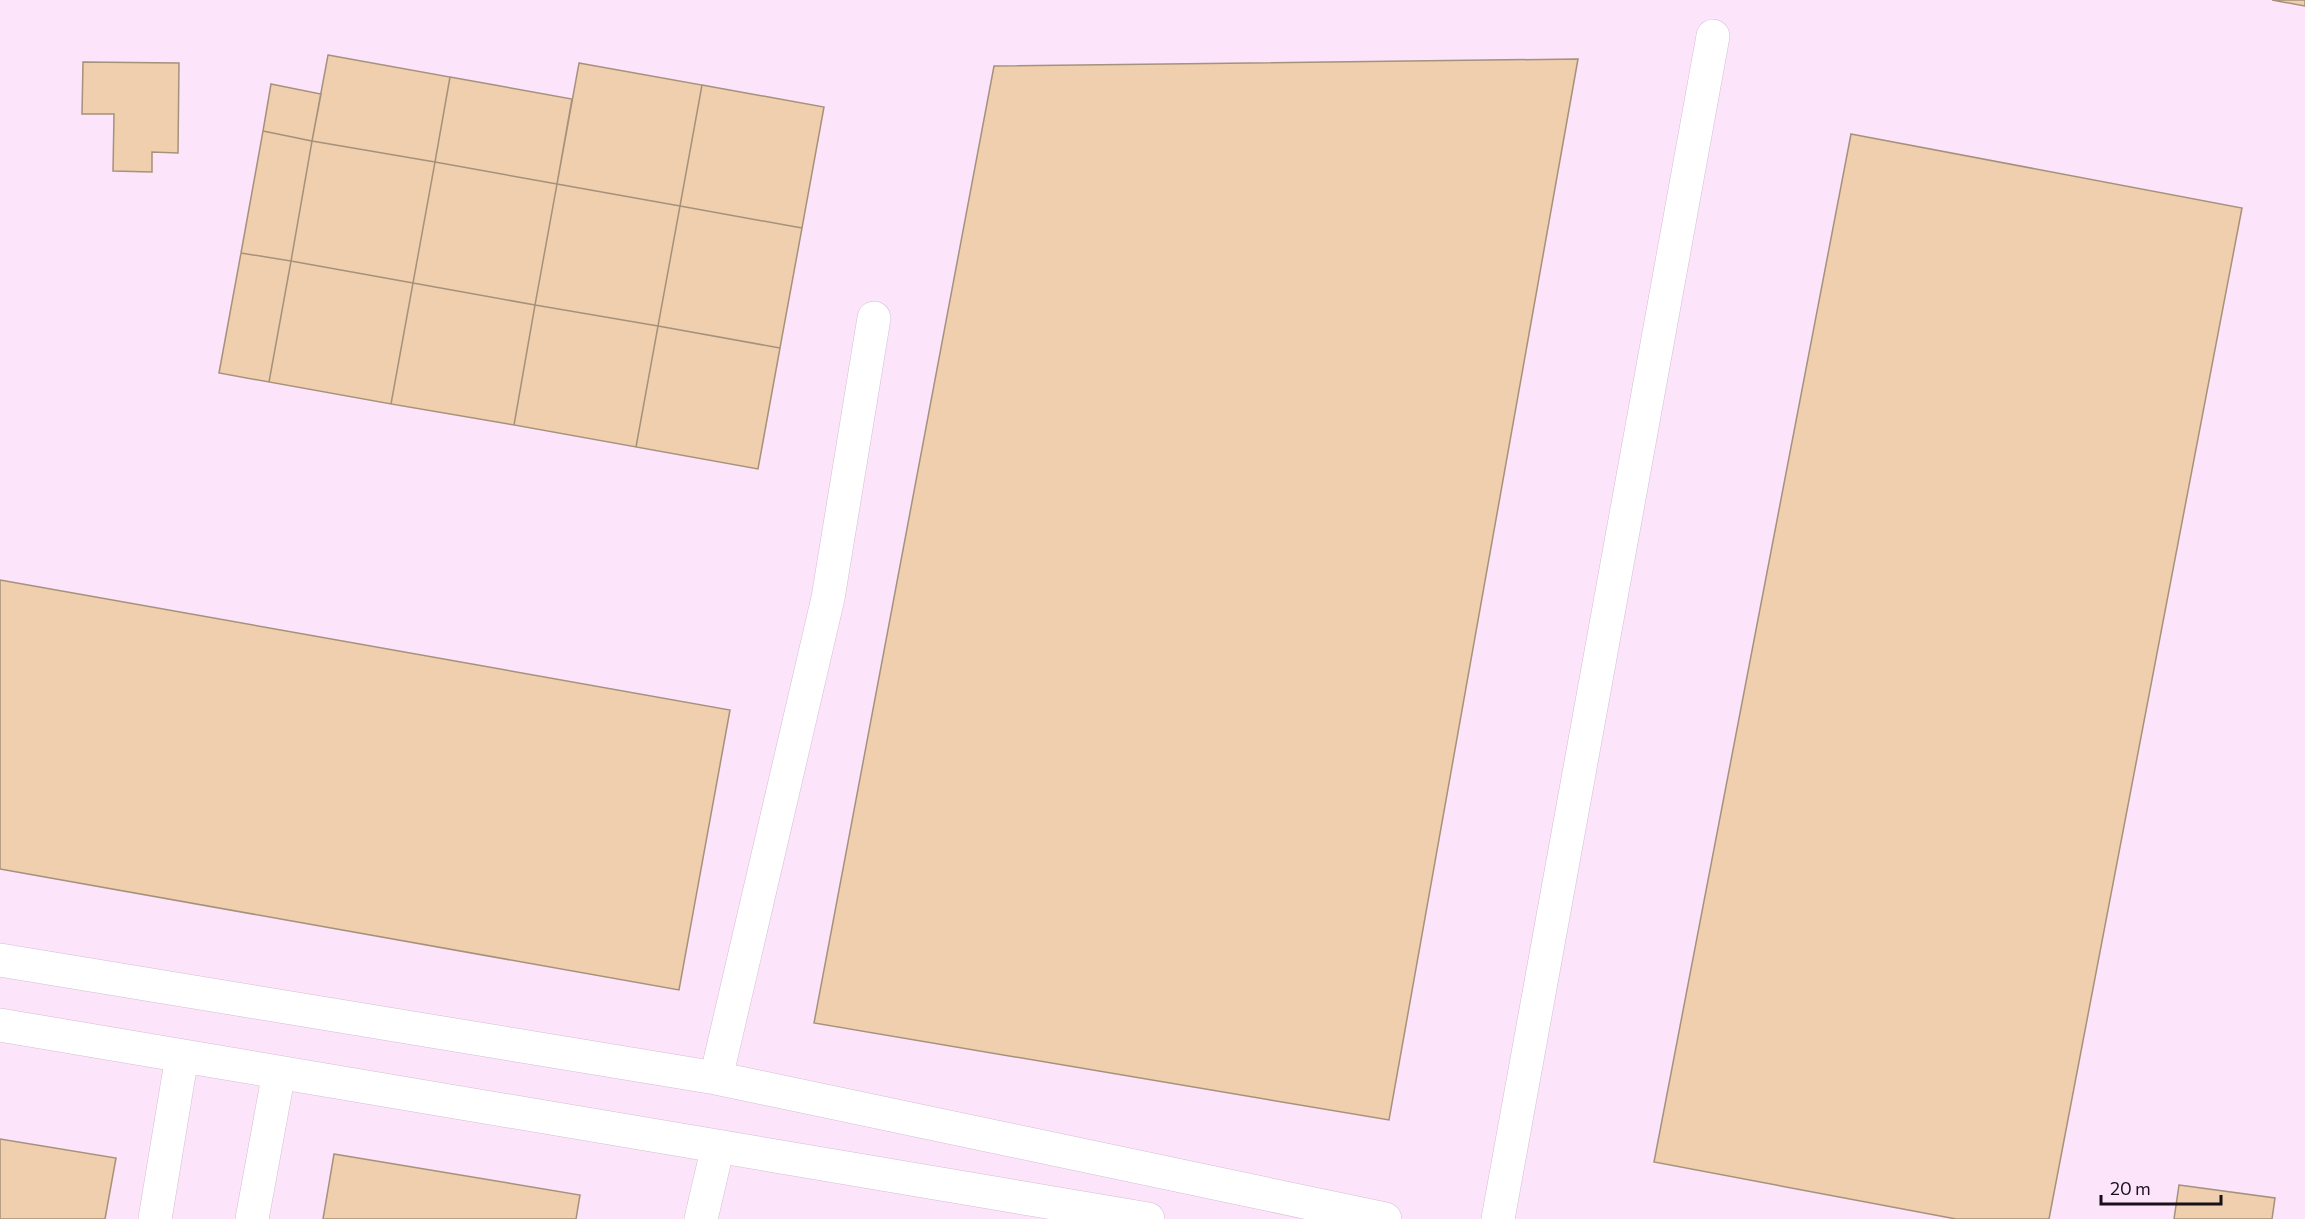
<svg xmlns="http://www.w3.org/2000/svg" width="2305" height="1219" font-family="Commissioner,sans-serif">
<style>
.building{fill:#efcfad;stroke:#a6917b;stroke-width:1.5}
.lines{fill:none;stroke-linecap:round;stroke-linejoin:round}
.minor-casing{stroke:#d4bdd3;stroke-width:34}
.minor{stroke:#fff;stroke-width:33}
</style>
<rect width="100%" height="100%" fill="#fce4fb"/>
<path class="building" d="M2272 0H2305V6Z
M328 55 450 77 435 162 312 141Z
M1578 59 1389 1120 814 1023 994 66Z
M83 62 179 63 178 153 152 152V172L113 171 114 114H82Z
M579 63 702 85 680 206 557 184Z
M450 77 572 99 557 184 435 162Z
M271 84 321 94 312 141 263 131Z
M702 85 824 107 802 228 680 206Z
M263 131 312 141 291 261 241 253Z
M1851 134 2242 208 2049 1219H1956L1654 1162Z
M312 141 435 162 413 283 291 261Z
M435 162 557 184 535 305 413 283Z
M557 184 680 206 658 326 535 305Z
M680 206 802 228 780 348 658 326Z
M241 253 291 261 269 382 219 373Z
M291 261 413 283 391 404 269 382Z
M413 283 535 305 514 425 391 404Z
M535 305 658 326 636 447 514 425Z
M658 326 780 348 758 469 636 447Z
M0 580 730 710 679 990 0 869Z
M0 1139 116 1158 105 1219H0Z
M334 1154 580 1195 576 1219H323Z
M2179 1185 2275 1198 2272 1219H2174Z"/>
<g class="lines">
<defs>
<path id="minor" d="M0 960 716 1078 1385 1219
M0 1025 1148 1219
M716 1078 828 598 874 318
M155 1219 182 1056
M252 1219 279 1072
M701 1219 718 1146
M1498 1219 1713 36"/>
</defs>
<use href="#minor" class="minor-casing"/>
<use href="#minor" class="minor"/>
</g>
<path d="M2101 1195v9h120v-9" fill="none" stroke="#191119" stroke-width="3"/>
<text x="2110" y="1195" font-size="18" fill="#191119" stroke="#fce4fb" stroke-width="4.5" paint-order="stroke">20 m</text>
</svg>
